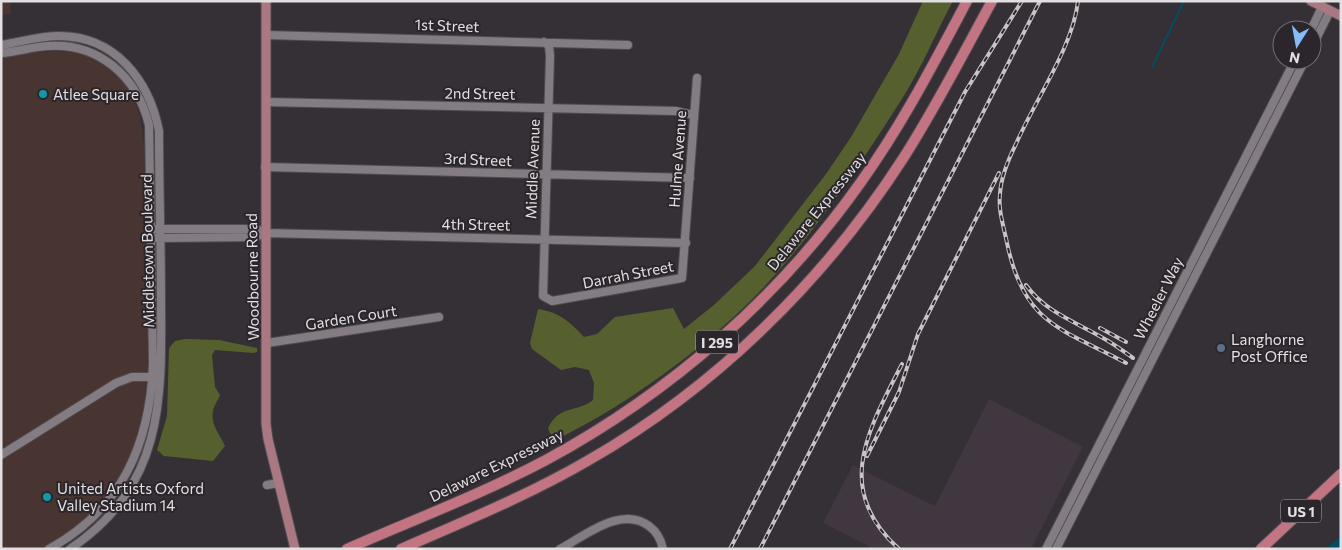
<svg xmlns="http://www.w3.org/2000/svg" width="1342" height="550" font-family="Commissioner,sans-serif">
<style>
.commercial{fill:#483430}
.built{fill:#413741}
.forest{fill:#565f2e}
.water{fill:#044c61}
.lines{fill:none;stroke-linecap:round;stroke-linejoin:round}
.stream{stroke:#044c61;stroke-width:2}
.minor-casing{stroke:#504c4f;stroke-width:10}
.major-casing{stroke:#504c4f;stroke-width:11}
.highway-casing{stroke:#504c4f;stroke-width:12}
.minor{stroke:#837d83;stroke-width:8}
.major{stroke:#a97882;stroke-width:9}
.highway{stroke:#c37482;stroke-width:10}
.rail-casing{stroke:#c7c3c7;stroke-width:4}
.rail{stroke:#2b262b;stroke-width:2;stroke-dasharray:5.5;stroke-linecap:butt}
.culture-dot{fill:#0f9aa8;stroke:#2b262b;stroke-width:2}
.service-dot{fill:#5c6f8a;stroke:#2b262b;stroke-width:2}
.labels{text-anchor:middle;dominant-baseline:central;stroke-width:4;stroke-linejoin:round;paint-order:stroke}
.shield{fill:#2b262b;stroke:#aba8ab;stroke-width:1}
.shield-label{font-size:14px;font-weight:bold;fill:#e2dfe2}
.street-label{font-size:15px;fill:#e2dfe2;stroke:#2b262b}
.poi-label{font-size:15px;fill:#e2dfe2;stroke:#2b262b;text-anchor:start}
</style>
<rect width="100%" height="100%" fill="#353035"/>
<path class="commercial" d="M1 1H10L11 14 1 15Z
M61 51 89 55 113 70 132 92 140 117 144 146 148 365 146 398 138 436 129 460 117 484 96 512 71 532 41 549H1V58L33 52Z"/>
<path class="built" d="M989 399 1083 447 1031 549H874L823 523 853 465 935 506Z"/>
<path class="forest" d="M923 1H953C935 34 921 70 900 102 853 175 803 252 739 312 688 360 617 411 553 441L548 428C560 404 577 413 593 400L594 383 589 370 575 367 561 370 532 349 530 343 538 309C559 312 570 322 584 337L597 334 615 317 673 308 684 329 715 304 755 266 826 174 851 137 899 54Z
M185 339 219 340 257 348V352L253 353 215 350 212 355 215 387 220 395C218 401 214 405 213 411 210 424 220 435 225 446L213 461 164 456 157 450 167 416 169 348 175 341Z"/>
<path class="water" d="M1341 536V549H1325Z"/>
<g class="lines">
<path class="stream" d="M1152 67 1184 1"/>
<defs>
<path id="minor" d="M1311 30 1322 7
M266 35 628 45
M544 42 549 46 550 56 543 296 552 301 682 278 697 78
M1 45C21 42 39 36 59 36 115 36 149 80 159 131 159 188 161 245 161 302 162 403 163 486 70 549
M1312 47 1330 11
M1 53C17 52 31 47 47 46 98 42 137 76 149 125L153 364C150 444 122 509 49 549
M266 102 676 111 693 115
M265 167 690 178
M156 229H257L265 233
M156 238 256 237 265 233 686 243
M267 343 439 317
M1 455 116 383 132 377H155
M267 485 278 483
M560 549C585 536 621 505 649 526 656 531 661 540 663 549
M1046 549 1295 60
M1056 549 1305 60"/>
<path id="major" d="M266 1V424L268 439 295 549
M1311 1 1341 16"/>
<path id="highway" d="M347 549C413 520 482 494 546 460 670 393 779 298 861 182 902 125 934 63 967 1
M401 549C465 521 529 495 589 460 716 387 825 280 904 157 936 107 963 54 992 1
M1261 549 1341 474"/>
</defs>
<use href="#minor" class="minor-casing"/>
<use href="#major" class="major-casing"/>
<use href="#highway" class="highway-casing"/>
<use href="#minor" class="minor"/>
<use href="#major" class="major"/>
<use href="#highway" class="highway"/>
<defs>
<path id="rail" d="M1078 1C1073 47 1035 100 1016 144 1008 160 1001 176 1000 194 998 211 1004 227 1007 243 1024 324 1060 328 1126 363
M1026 285C1045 312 1076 322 1103 338 1114 344 1123 351 1133 358
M1100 328 1126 342
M867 456 899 392 918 334 999 173
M730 549 965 92 1022 1
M760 549 1040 1
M899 549C832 489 869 429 902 364"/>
</defs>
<use href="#rail" class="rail-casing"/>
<use href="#rail" class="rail"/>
</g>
<g class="culture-dot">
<circle cx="43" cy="94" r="5"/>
<circle cx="47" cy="497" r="5"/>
</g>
<circle class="service-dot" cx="1221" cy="348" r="5"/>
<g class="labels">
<g class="shield">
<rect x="696" y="330.5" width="42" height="23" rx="4"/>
<rect x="1281" y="499.5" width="40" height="23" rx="4"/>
</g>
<g class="shield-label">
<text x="717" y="342">I 295</text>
<text x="1301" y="511">US 1</text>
</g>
<g class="street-label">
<text transform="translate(447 25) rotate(2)">1st Street</text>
<text transform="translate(480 93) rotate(1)">2nd Street</text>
<text transform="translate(478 159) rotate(2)">3rd Street</text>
<text transform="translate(677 159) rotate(-86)">Hulme Avenue</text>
<text transform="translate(532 169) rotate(-88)">Middle Avenue</text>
<text transform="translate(816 211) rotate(-51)">Delaware Expressway</text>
<text transform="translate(476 224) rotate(1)">4th Street</text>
<text transform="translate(147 251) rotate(-91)">Middletown Boulevard</text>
<text transform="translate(628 274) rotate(-11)">Darrah Street</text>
<text transform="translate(252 277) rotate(-91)">Woodbourne Road</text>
<text transform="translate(1158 298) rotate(-63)">Wheeler Way</text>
<text transform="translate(351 317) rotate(-9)">Garden Court</text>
<text transform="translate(496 465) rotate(-26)">Delaware Expressway</text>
</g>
<g class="poi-label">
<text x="53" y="94">Atlee Square</text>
<text x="1231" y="339">Langhorne<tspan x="1231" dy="17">Post Office</tspan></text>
<text x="57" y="488">United Artists Oxford<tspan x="57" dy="17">Valley Stadium 14</tspan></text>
</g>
</g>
<rect width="1342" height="550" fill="none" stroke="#e2dfe2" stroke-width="5"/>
<g transform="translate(1297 45) rotate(191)"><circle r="24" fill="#2b262b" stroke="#747074"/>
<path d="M0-4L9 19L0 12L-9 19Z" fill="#85bbfb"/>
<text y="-8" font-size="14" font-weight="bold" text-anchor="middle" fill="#e2dfe2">N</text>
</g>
</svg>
